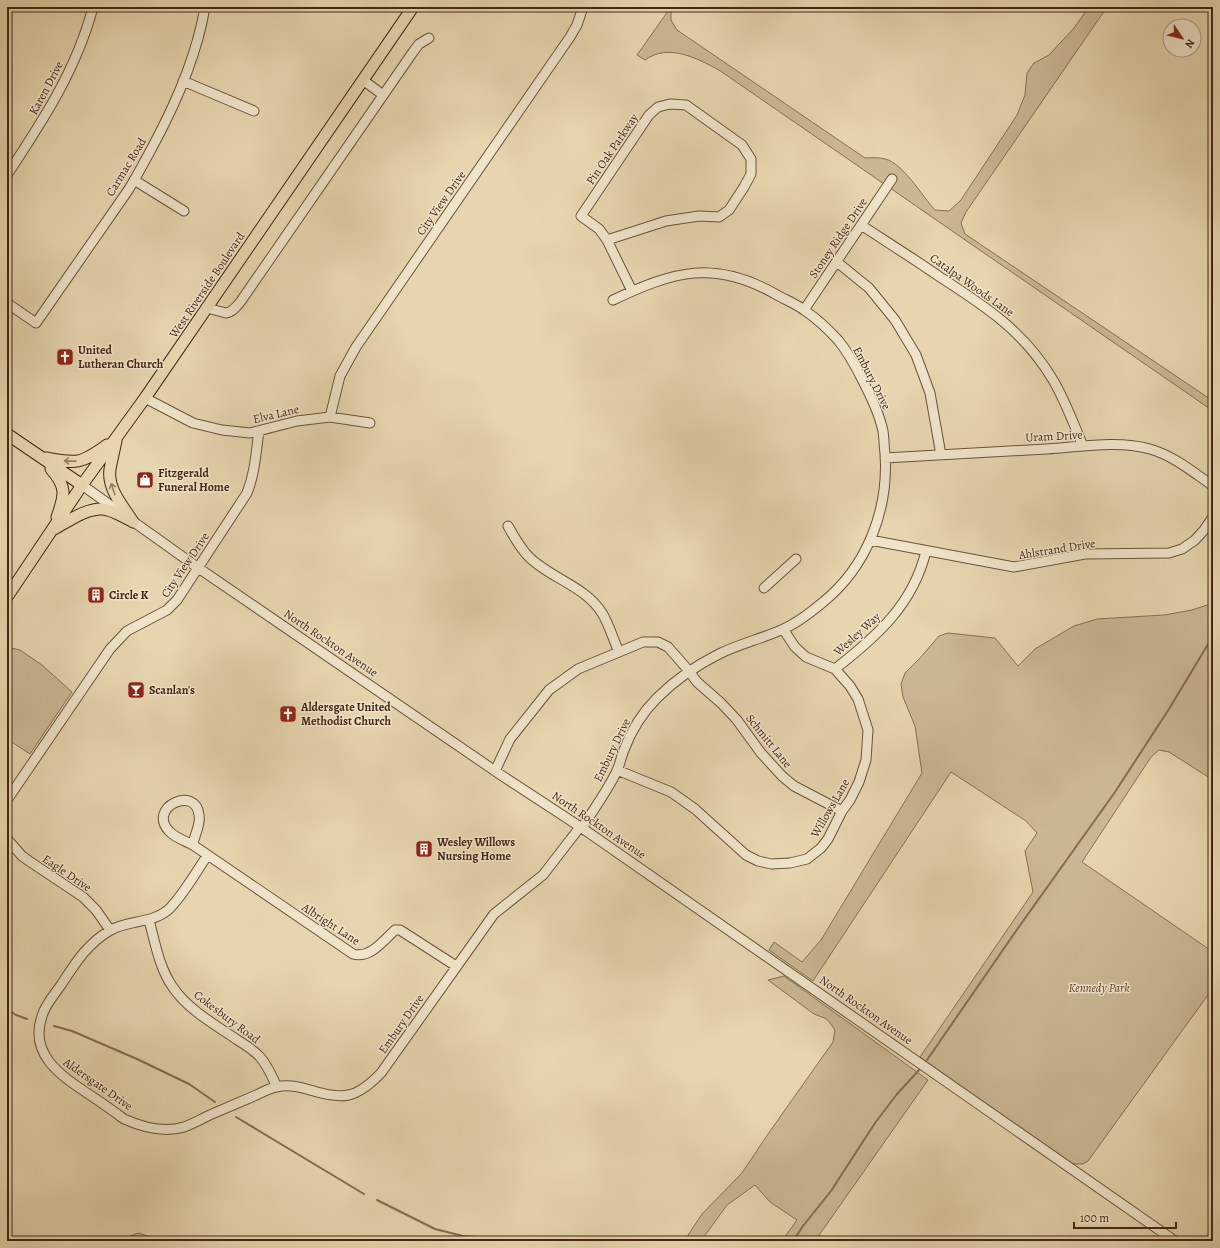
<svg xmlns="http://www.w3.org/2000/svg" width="1220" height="1248" font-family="Alegreya,serif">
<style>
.green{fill:#cab794;stroke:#876e55}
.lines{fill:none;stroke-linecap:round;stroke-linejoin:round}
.stream{stroke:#846c52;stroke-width:2}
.minor-casing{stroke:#6c523c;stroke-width:11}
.major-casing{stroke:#442616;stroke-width:13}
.minor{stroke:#efe4ca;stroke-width:9}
.major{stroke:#e6d5ae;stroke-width:11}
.oneway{stroke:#957e62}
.labels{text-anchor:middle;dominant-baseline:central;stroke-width:3;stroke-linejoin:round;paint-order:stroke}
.street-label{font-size:12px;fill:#442616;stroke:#efe4ca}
.poi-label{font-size:12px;font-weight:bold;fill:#442616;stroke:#efe4ca;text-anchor:start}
.park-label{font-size:12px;font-style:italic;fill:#5f432f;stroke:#efe4ca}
</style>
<rect width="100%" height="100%" fill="#e6d5ae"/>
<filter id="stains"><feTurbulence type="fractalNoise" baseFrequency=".005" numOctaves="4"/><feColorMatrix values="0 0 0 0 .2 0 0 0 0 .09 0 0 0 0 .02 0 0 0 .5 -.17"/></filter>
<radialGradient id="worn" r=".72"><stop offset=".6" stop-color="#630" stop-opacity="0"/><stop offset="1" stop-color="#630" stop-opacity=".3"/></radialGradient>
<path class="green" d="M671 7V20L677 30 865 158C871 158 879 157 885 159 903 163 922 196 935 210L949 211 961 200 1017 115 1025 95 1027 73 1034 63 1049 55 1074 28 1089 7H1107L966 212 961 223 965 234 1213 401V411L719 70C696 58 669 43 645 60L637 55Z
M1213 603V780L1169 752 1159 750 1151 757 1082 862 1213 952V988L1088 1161 1083 1164H1070L920 1057 1033 892 1025 851 1037 833 1026 821 951 772 813 981 769 950 774 942 802 962 821 940 922 773 915 726 903 697 901 684 905 673 920 658 939 636 948 633 995 638 1018 666 1035 649 1074 626 1097 619 1164 615 1192 610Z
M7 647 20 650 42 665 72 692 30 754 7 739Z
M784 976 928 1080 815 1241H782L797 1220 770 1202 755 1185 727 1205 701 1241H685L690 1232 702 1214 742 1173 768 1134 833 1042 835 1030 827 1019 814 1014 768 980Z
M138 1233 162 1240V1241H116Z"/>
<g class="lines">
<path class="stream" d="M7 1009 16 1015 27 1019
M54 1026 72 1031 137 1059 189 1084 215 1102
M927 1060 1016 931 1115 792 1169 709 1213 636
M236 1117 364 1194
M377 1200 435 1229 463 1236 477 1237 486 1241
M793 1241 803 1226 831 1191 875 1123 897 1094 920 1069"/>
<defs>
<path id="minor" d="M363 80 383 95
M183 81 254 111
M7 175C42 122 77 69 93 7
M134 180 184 211
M861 225C887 242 914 259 940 277 985 306 1025 332 1053 380 1065 400 1074 425 1083 446
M607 240 666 221 699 216 719 217 729 210 744 187 751 174V159L742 145 686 105 670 104 658 107 649 115 581 216 599 229 607 240 632 291
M837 262 869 288 895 320 916 355 930 393 941 455
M7 303 36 323 129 189C138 174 146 159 154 144 177 101 197 55 205 7
M207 308 226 313C233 312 237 306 241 301L413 52 419 44 429 38
M804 310 892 179
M145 398 193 423 222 430 250 433 297 421 330 417 370 423
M330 417 340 376 356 347 570 37 577 25 583 7
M885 458C939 455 993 452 1047 449 1080 447 1117 440 1150 449 1174 456 1193 472 1213 486
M82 485 197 567 501 775 582 828 1175 1241
M508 526C514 537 520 548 529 557 550 578 585 586 602 613 609 624 613 639 619 652
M870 540 1014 567 1085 554 1169 553 1182 549 1195 540 1204 530 1213 517
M764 588 796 559
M835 669C876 637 913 605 926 551
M617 770 671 792 695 809 746 855 758 861 771 864 790 863 807 859 821 848 828 839 842 811 850 800 859 782 866 760 868 730 858 699 850 686 835 669 806 657 795 647 783 629
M495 771 510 739 549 690 578 669 643 642H658L668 647 689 671 697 682 721 703 737 720 761 753 782 776 794 786 842 811
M7 800 110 649 127 631 167 610 177 600 247 493C255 473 256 452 259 431
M582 828C594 809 607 791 617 771 620 764 621 757 624 750 631 731 643 712 657 698 675 680 697 665 719 654 739 644 761 639 781 630 796 624 810 613 822 603 867 567 889 510 885 453 884 446 884 438 883 431 879 413 871 397 863 381 856 367 848 352 838 340 828 329 816 318 804 310 796 304 786 300 777 295 715 259 674 271 613 300
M7 839 22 856 29 861 83 897 96 910 110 930
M193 845C194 835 201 825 199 815 196 785 147 807 169 831 175 838 186 841 193 845L353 954C370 959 384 940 395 930H400L456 966
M207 856C196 872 182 897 168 910 151 924 127 920 109 931 86 945 75 964 61 985 54 995 45 1005 42 1016 29 1054 60 1075 87 1093 99 1101 112 1110 124 1119 142 1127 165 1133 184 1127 193 1124 203 1118 212 1114 226 1108 240 1102 254 1096 261 1093 269 1088 277 1087 287 1084 300 1087 310 1090 343 1100 356 1099 381 1073L494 914 543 875 580 827
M149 920C155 942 159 967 172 986 187 1009 214 1024 236 1039 244 1044 254 1050 260 1057 268 1066 272 1077 277 1087"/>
<path id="major" d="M7 434 82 485
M116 441C114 450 112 459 110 469 107 489 123 506 133 522
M46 458C77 464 81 464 107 445
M51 469C67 487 65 495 57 517
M54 529C69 521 86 508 103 509 113 510 123 517 132 521
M7 597 82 485 145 398 413 7"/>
</defs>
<use href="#minor" class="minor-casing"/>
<use href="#major" class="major-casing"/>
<use href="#minor" class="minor"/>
<use href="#major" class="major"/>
</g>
<defs><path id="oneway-shaft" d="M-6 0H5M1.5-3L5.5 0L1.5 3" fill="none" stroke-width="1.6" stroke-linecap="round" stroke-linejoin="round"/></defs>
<g class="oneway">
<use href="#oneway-shaft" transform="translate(70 461) rotate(-179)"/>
<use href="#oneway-shaft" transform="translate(113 489) rotate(-108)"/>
</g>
<defs>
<symbol id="church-square" viewBox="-11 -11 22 22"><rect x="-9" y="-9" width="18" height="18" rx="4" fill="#8f2418" stroke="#efe4ca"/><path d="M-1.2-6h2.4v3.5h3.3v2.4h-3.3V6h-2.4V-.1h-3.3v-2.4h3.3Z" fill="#fff"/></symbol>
<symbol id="shop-square" viewBox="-11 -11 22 22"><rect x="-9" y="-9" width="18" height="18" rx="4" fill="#8f2418" stroke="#efe4ca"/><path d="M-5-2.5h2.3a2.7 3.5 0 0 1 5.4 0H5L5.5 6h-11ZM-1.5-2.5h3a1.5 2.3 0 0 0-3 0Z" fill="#fff"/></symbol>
<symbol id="building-square" viewBox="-11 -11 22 22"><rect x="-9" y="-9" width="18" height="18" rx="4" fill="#8f2418" stroke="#efe4ca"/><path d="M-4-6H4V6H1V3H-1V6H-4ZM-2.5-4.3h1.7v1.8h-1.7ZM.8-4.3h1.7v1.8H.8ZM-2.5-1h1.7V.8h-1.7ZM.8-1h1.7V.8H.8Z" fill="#fff"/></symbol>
<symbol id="bar-square" viewBox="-11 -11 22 22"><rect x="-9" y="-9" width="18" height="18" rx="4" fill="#8f2418" stroke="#efe4ca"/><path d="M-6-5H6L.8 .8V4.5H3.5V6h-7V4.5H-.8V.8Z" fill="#fff"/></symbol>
</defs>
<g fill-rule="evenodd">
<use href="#church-square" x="55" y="347" width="20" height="20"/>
<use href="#shop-square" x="135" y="470" width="20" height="20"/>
<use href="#building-square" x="86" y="585" width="20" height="20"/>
<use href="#bar-square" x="126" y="680" width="20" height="20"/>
<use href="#church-square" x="278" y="704" width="20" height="20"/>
<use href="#building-square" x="414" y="839" width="20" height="20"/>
</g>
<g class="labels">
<g class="street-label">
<text transform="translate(46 88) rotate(-62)">Karen Drive</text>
<text transform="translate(612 149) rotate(-56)">Pin Oak Parkway</text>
<text transform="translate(126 167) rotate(-59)">Carmac Road</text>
<text transform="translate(441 203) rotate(-55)">City View Drive</text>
<text transform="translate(838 238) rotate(-56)">Stoney Ridge Drive</text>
<text transform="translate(207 285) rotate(-56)">West Riverside Boulevard</text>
<text transform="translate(972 285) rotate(35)">Catalpa Woods Lane</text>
<text transform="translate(872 378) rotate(63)">Embury Drive</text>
<text transform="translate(276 414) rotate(-13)">Elva Lane</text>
<text transform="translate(1054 436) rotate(-3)">Uram Drive</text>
<text transform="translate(1057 549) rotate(-9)">Ahlstrand Drive</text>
<text transform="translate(185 565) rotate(-56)">City View Drive</text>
<text transform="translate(857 634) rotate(-42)">Wesley Way</text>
<text transform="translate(331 643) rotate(34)">North Rockton Avenue</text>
<text transform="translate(769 741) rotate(51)">Schmitt Lane</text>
<text transform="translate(612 750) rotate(-64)">Embury Drive</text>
<text transform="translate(830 808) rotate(-60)">Willows Lane</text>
<text transform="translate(599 825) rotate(34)">North Rockton Avenue</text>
<text transform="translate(67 873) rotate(34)">Eagle Drive</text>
<text transform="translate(331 924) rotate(33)">Albright Lane</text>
<text transform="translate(866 1010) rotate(35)">North Rockton Avenue</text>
<text transform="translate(227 1017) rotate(37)">Cokesbury Road</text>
<text transform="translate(401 1024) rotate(-55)">Embury Drive</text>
<text transform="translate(98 1084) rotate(35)">Aldersgate Drive</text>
</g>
<g class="poi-label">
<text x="78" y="350">United<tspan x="78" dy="14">Lutheran Church</tspan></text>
<text x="158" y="473">Fitzgerald<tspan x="158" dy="14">Funeral Home</tspan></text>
<text x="109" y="595">Circle K</text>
<text x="149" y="690">Scanlan's</text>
<text x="301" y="707">Aldersgate United<tspan x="301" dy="14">Methodist Church</tspan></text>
<text x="437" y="842">Wesley Willows<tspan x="437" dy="14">Nursing Home</tspan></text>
</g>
<g class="park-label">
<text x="1099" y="988">Kennedy Park</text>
</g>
</g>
<rect width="1220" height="1248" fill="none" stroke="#e6d5ae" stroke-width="24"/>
<rect x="8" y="8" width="1204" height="1232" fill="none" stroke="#442616" stroke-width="2"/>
<rect x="12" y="12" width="1196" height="1224" fill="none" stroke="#442616"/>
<g transform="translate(1182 38) rotate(125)"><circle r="19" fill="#efe4ca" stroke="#ab9882"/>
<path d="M0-3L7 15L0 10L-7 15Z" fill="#8f2418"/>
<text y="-6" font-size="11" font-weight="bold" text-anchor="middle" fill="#442616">N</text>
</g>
<path d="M1074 1222v6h102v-6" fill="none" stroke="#442616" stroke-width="2"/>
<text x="1080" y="1222" font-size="12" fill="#442616" stroke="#efe4ca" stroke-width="3" paint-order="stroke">100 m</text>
<rect width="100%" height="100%" filter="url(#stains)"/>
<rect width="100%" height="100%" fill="url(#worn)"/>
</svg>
